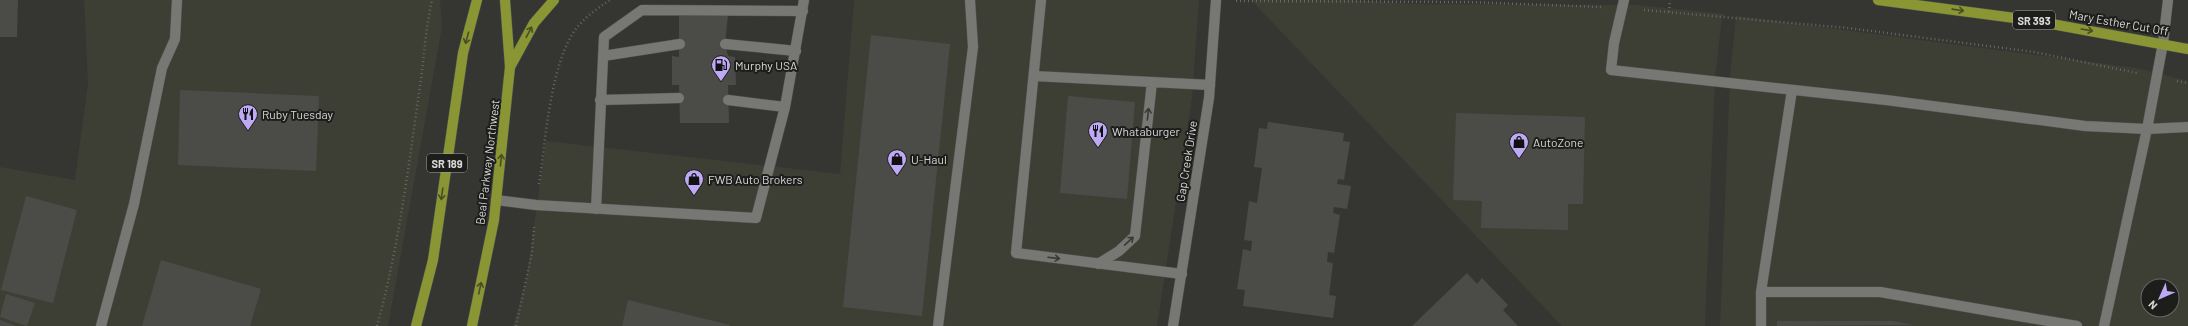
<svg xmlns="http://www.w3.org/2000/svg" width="2188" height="326" font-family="Barlow,sans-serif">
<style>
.built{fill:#3d3f35;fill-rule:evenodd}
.building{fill:#4b4c48}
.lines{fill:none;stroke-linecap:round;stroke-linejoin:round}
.service-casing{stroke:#51524f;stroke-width:11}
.minor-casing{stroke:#51524f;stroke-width:11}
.primary-casing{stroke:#51524f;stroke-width:11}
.path{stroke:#666764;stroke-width:2.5;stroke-dasharray:1 3;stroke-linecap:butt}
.service{stroke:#777874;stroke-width:10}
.minor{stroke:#777874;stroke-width:10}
.primary{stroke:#8a9534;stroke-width:10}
.oneway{stroke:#494d26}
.oneway2{stroke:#383836}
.labels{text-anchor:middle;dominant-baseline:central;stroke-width:4;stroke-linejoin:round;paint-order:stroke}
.shield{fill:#1d1d1c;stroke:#a0a19e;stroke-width:1}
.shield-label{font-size:11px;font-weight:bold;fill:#d8d9d6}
.street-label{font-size:12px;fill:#d8d9d6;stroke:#1d1d1c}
.poi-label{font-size:12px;fill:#d8d9d6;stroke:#1d1d1c;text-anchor:start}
</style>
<rect width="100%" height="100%" fill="#353632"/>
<path class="built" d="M84 0H440L442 27 388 326H0V167L75 180 88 83Z
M854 0H1199L1192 98 1157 326H513L526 282 546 141 840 174Z
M1251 0H1353L1413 4 1638 5 1725 14 1722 17 1715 78 1705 326H1562Z
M1736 16 2137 68 2188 81V326H1720L1730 77ZM2148 286H2172V310H2148Z"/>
<path class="building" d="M0 0H18L17 37H0Z
M679 15H728L725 44 728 56 735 57 736 85H728L729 123H680L679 85H672V56L679 57Z
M871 35 950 44 922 316 843 307Z
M180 90 319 96 316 171 178 165Z
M1068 96 1135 102 1127 199 1060 193Z
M1456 113 1585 117 1583 204H1568V230L1481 228 1482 201 1453 200Z
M1268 122 1344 133 1343 141 1350 142 1344 180 1338 179 1337 184 1351 186 1347 209 1334 207 1333 213 1340 215 1334 253 1328 252 1327 262 1333 263 1329 295 1336 296 1333 318 1243 306 1245 290 1237 289 1243 249 1251 251 1252 241 1244 240 1249 201 1257 203 1262 168 1254 167 1259 128 1267 129Z
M26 196 77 210 53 303 1 290Z
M161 260 261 289 250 326H142Z
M1467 273 1477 284 1482 278 1508 305 1503 310 1518 326H1412Z
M6 294 35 303 27 326 0 317Z
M628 300 730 325V326H622Z
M0 320 16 326H0Z
M1777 321H1892L1914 325 1777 326Z"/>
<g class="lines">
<defs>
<path id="service" d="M1041 0 1016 253 1182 274
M1624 0 1614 43 1611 70 1886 100 2085 126 2147 129 2163 43
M725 44 796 51
M603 56 680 44
M1034 76 1210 85
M1792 90 1761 292H1880L2077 326
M600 100 679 98
M728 100 785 107
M496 200 536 205 756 218 785 107 804 0
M596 209 604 37 642 10 803 11
M1098 264 1119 251 1135 236 1152 82
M101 326 134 204 162 68 175 39 177 0
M938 326 973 47 970 0
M1761 326V292
M2104 326 2147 129 2188 127"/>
<path id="minor" d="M2163 43 2168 0
M1173 326 1209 98 1216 0"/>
<path id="primary" d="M1878 0 2030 20 2188 49
M510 67 534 23 554 0
M416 326 433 260 463 53 477 0
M472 326 494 220 510 67 505 0"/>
</defs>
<use href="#service" class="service-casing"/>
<use href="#minor" class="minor-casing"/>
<use href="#primary" class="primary-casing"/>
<path class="path" d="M1236 1 1468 2 1601 7
M1644 10 1848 28 2034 52 2137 73
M1669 12 1670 0
M2177 81 2188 83
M539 184C546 140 550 59 579 25 588 15 599 7 610 0
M377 326C398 250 408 171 419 93 424 62 425 31 432 0
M516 326 532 253 534 227"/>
<use href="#service" class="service"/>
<use href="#minor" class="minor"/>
<use href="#primary" class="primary"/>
</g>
<defs><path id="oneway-shaft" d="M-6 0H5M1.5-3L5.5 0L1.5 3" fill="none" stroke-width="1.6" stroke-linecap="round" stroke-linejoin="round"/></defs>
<g class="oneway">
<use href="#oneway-shaft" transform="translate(1958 10) rotate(8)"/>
<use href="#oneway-shaft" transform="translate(2087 30) rotate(10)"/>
<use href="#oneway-shaft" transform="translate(529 32) rotate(-62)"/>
<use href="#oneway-shaft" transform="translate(467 38) rotate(105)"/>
<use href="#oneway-shaft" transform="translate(501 160) rotate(-84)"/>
<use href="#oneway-shaft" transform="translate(442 194) rotate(98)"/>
<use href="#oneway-shaft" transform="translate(480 288) rotate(-78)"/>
</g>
<g class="oneway2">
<use href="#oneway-shaft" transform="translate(1148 114) rotate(-84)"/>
<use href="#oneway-shaft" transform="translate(1129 241) rotate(-43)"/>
<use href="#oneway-shaft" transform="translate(1054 258) rotate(7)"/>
</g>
<defs>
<symbol id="fuel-pin" viewBox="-11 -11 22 30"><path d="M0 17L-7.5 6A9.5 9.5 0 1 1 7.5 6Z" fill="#bea9f4" stroke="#1d1d1c"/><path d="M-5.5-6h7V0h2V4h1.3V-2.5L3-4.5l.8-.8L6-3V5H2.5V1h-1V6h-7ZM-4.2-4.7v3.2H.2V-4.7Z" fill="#111"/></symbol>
<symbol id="restaurant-pin" viewBox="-11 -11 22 30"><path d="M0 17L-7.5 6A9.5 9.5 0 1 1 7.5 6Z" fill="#bea9f4" stroke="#1d1d1c"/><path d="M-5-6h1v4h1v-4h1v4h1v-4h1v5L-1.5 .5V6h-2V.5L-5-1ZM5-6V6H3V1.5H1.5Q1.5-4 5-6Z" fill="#111"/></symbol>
<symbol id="shop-pin" viewBox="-11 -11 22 30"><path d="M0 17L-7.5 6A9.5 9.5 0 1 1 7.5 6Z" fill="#bea9f4" stroke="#1d1d1c"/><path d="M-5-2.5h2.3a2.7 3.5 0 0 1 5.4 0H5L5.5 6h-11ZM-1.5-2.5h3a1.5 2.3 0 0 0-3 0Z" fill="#111"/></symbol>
</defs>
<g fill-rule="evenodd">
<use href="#fuel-pin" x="710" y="54" width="22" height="30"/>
<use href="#restaurant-pin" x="237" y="103" width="22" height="30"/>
<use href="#restaurant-pin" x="1087" y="120" width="22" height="30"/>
<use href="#shop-pin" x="1508" y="131" width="22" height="30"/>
<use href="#shop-pin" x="886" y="148" width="22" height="30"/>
<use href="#shop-pin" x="683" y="168" width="22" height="30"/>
</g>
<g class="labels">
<g class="shield">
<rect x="2013" y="11" width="42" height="18" rx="3"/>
<rect x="427" y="154" width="40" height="18" rx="3"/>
</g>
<g class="shield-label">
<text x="2034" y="20">SR 393</text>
<text x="447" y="163">SR 189</text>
</g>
<g class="street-label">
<text transform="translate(2119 22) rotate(10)">Mary Esther Cut Off</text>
<text transform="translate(1186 161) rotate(-81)">Gap Creek Drive</text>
<text transform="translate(487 162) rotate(-83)">Beal Parkway Northwest</text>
</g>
<g class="poi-label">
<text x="735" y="65">Murphy USA</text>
<text x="262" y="114">Ruby Tuesday</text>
<text x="1112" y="131">Whataburger</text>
<text x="1533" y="142">AutoZone</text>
<text x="911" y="159">U-Haul</text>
<text x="708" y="179">FWB Auto Brokers</text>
</g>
</g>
<g transform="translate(2160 298) rotate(225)"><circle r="19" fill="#1d1d1c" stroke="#686866"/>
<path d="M0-3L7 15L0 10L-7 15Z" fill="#bea9f4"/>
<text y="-6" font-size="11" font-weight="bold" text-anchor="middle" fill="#d8d9d6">N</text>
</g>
</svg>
